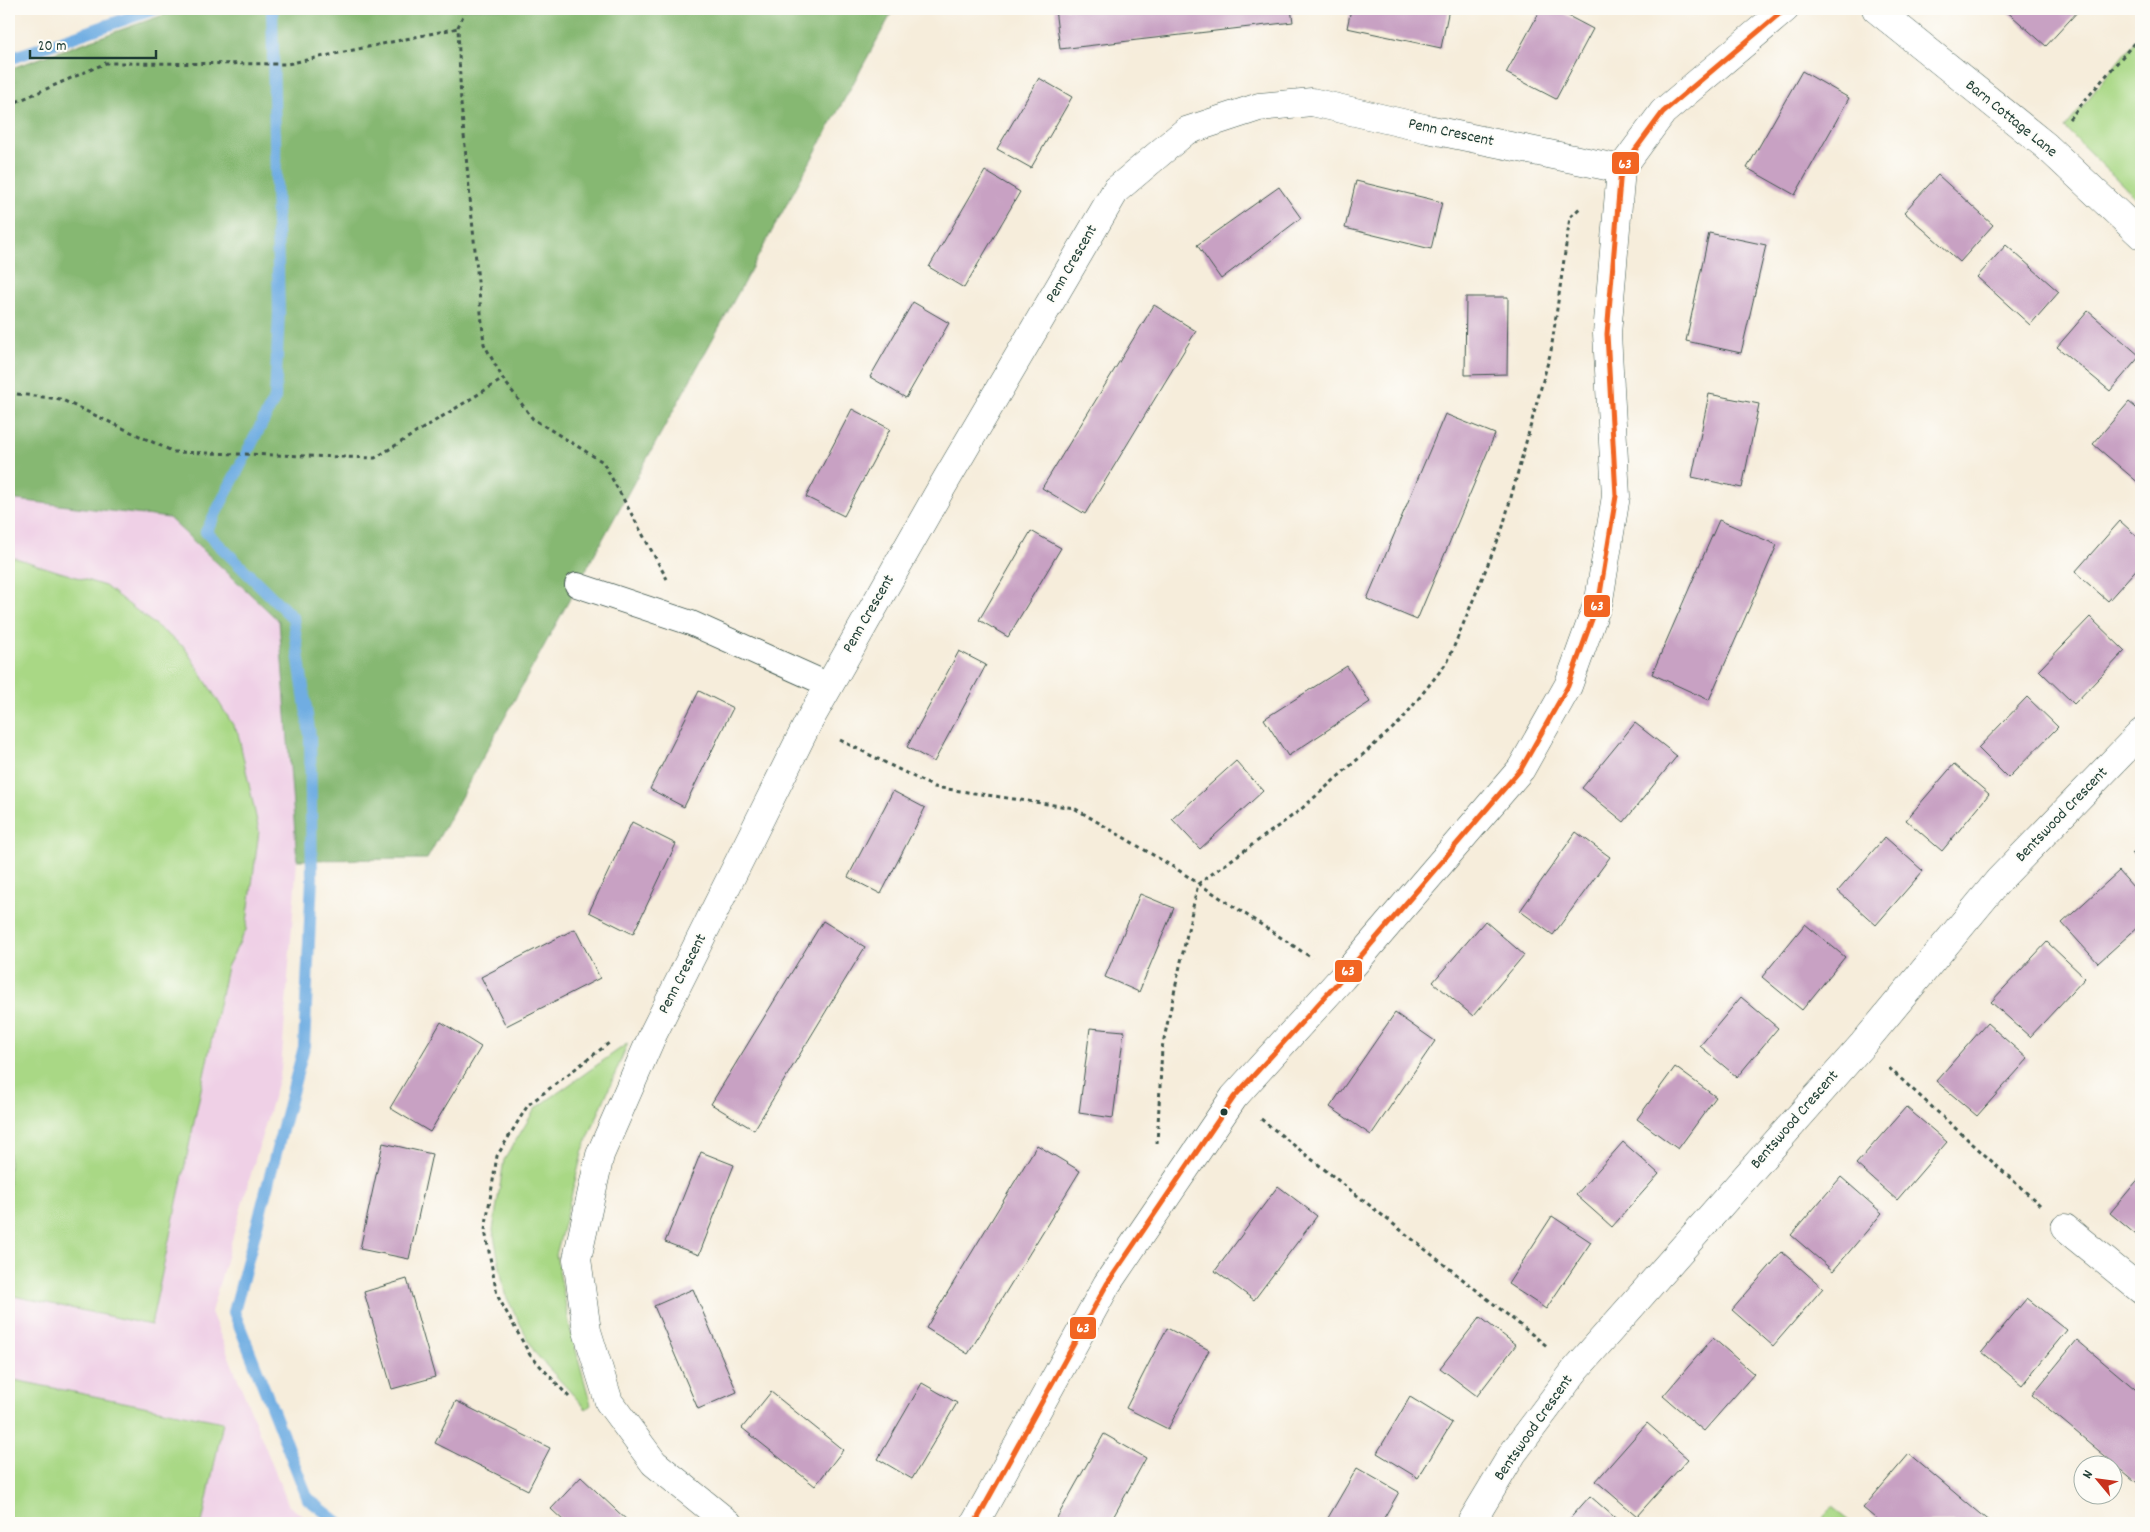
<svg xmlns="http://www.w3.org/2000/svg" width="2150" height="1532" font-family="Dekko,sans-serif">
<style>
.built{fill:#efd0e6}
.green{fill:#a9d885;stroke:#648a5c}
.forest{fill:#86b872;stroke:#527a53}
.lines{fill:none;stroke-linecap:round;stroke-linejoin:round}
.stream{stroke:#6fade2;stroke-width:12}
.building{fill:#c8a1c3}
.lane-casing{stroke:#3f574d;stroke-width:26}
.street-casing{stroke:#3f574d;stroke-width:29}
.path{stroke:#3f574d;stroke-width:3;stroke-dasharray:4 4;stroke-linecap:butt}
.lane{stroke:#fff;stroke-width:24}
.street{stroke:#fff;stroke-width:28}
.bus-1-casing{stroke:#fdfcf7;stroke-width:9}
.bus-1{stroke:#f26522;stroke-width:5}
.bus-dot{fill:#1f3d34;stroke:#fdfcf7;stroke-width:2}
.labels{text-anchor:middle;dominant-baseline:central;stroke-width:4;stroke-linejoin:round;paint-order:stroke}
.street-label{font-size:16px;fill:#1f3d34;stroke:#fdfcf7}
.line-badge{stroke:#fdfcf7;stroke-width:2}
.badge-label{font-size:14px;text-anchor:middle;font-weight:bold;fill:#fff}
</style>
<rect width="100%" height="100%" fill="#fdfcf7"/>
<filter id="ink" filterUnits="userSpaceOnUse"><feTurbulence type="fractalNoise" baseFrequency=".02" numOctaves="2"/><feDisplacementMap in="SourceGraphic" scale="10" xChannelSelector="R" yChannelSelector="G"/><feConvolveMatrix kernelMatrix="1 2 1 2 8 2 1 2 1" color-interpolation-filters="sRGB"/></filter>
<filter id="wash" filterUnits="userSpaceOnUse"><feTurbulence type="fractalNoise" baseFrequency=".0096" numOctaves="4" result="noise"/><feDisplacementMap in="SourceGraphic" scale="20" xChannelSelector="R" yChannelSelector="G"/><feGaussianBlur stdDeviation="1.12" result="paint"/><feColorMatrix in="noise" values="0 0 0 0 0 0 0 0 0 0 0 0 0 0 0 0 0 1.4 0 .05"/><feComposite in="paint" operator="in"/></filter>
<g filter="url(#wash)">
<rect width="100%" height="100%" fill="#f6eddb"/>
<path class="built" d="M9 499 169 518 279 621 297 860 281 1070 211 1312 289 1506 313 1523H9Z"/>
<path class="green" d="M2141 33V203L2065 128Z
M9 556 105 586 185 648 238 733 259 831 246 930 227 967 151 1325 9 1295Z
M628 1043 583 1150 556 1255 571 1332 591 1405 586 1409 535 1353 505 1294 493 1230 504 1160 535 1109Z
M9 1379 223 1422 202 1523H9Z
M1832 1507 1853 1523H1819Z"/>
<path class="forest" d="M180 9H894L427 859 297 860 279 621 169 518 9 499V69Z"/>
<g class="lines">
<path class="stream" d="M272 9 279 313 275 398 206 532 293 618 310 736 312 878 304 1047 234 1312 308 1499 339 1523
M9 59 155 9"/>
</g>
<g id="blocks">
<path class="building" d="M1055 9H1291L1293 22 1060 49Z
M1351 9H1449L1441 48 1347 28Z
M1541 9H1555L1593 29 1556 99 1506 73Z
M2004 9H2080L2046 46Z
M1802 71 1849 98 1795 195 1747 168Z
M1039 78 1072 97 1031 168 997 149Z
M985 171 1020 192 964 288 929 267Z
M1938 175 1993 225 1960 262 1904 212Z
M1356 181 1442 202 1431 249 1345 228Z
M1279 187 1301 218 1221 279 1197 245Z
M1709 233 1766 245 1741 353 1686 341Z
M2006 245 2059 292 2030 325 1977 277Z
M1466 297H1508L1507 374 1465 375Z
M913 302 949 323 906 398 870 377Z
M1154 305 1196 331 1085 514 1042 488Z
M2088 311 2140 356 2110 391 2057 347Z
M1709 394 1759 404 1742 488 1692 477Z
M2129 402 2141 412V485L2093 444Z
M852 409 890 429 844 516 806 497Z
M1445 414 1495 434 1417 620 1367 599Z
M1719 520 1777 545 1709 700 1652 674Z
M2120 521 2141 540V564L2108 601 2075 572Z
M1031 531 1061 548 1008 637 979 620Z
M2090 617 2125 651 2074 704 2039 670Z
M959 651 986 665 934 762 907 747Z
M1347 666 1370 702 1288 756 1264 719Z
M699 691 733 708 684 807 650 789Z
M2027 697 2058 727 2008 778 1978 748Z
M1635 723 1677 756 1624 822 1582 788Z
M1236 761 1263 791 1200 849 1172 819Z
M1954 764 1989 794 1942 851 1906 820Z
M893 791 925 808 881 894 848 877Z
M632 822 676 844 633 934 589 912Z
M1576 832 1610 857 1553 935 1520 911Z
M1885 837 1923 871 1876 925 1838 891Z
M2141 844V863L2132 853Z
M2119 871 2141 896V924L2098 963 2062 923Z
M1140 894 1174 908 1139 992 1105 977Z
M823 921 865 947 754 1130 711 1104Z
M1485 921 1524 955 1473 1016 1433 982Z
M1805 924 1845 957 1802 1010 1762 977Z
M575 929 600 978 506 1026 481 977Z
M2047 942 2085 978 2030 1037 1991 1002Z
M1741 997 1778 1028 1737 1077 1700 1046Z
M1395 1013 1435 1041 1371 1135 1330 1107Z
M441 1022 481 1047 430 1132 390 1108Z
M1987 1023 2028 1059 1977 1116 1936 1081Z
M1090 1028 1124 1031 1113 1118 1079 1113Z
M1675 1067 1716 1097 1678 1149 1637 1119Z
M1906 1107 1947 1142 1897 1200 1856 1164Z
M1623 1142 1659 1174 1612 1227 1576 1195Z
M383 1143 432 1154 409 1259 360 1249Z
M1037 1145 1080 1171 968 1354 926 1328Z
M701 1152 734 1165 699 1255 665 1242Z
M2141 1176V1239L2110 1213Z
M1841 1177 1882 1213 1833 1271 1791 1235Z
M1278 1186 1317 1216 1254 1300 1215 1271Z
M1552 1216 1591 1242 1546 1309 1508 1284Z
M1782 1252 1823 1288 1773 1346 1732 1310Z
M407 1279 435 1377 392 1389 364 1292Z
M693 1289 737 1392 698 1409 654 1306Z
M2027 1298 2067 1330 2022 1385 1982 1352Z
M1480 1317 1516 1345 1477 1396 1440 1368Z
M1167 1328 1209 1350 1168 1429 1126 1408Z
M1713 1338 1754 1374 1704 1431 1663 1396Z
M2077 1340 2141 1394V1486L2032 1395Z
M922 1383 957 1403 912 1479 878 1459Z
M771 1392 843 1450 815 1486 742 1428Z
M1410 1397 1452 1423 1418 1478 1377 1453Z
M456 1401 550 1448 528 1490 435 1443Z
M1647 1423 1688 1459 1637 1516 1596 1481Z
M1104 1434 1146 1458 1110 1523H1054Z
M1909 1454 1968 1504 1991 1523H1881L1863 1508Z
M1357 1468 1399 1492 1381 1523H1325Z
M581 1477 615 1509 630 1523H566L551 1509Z
M1590 1496 1621 1523H1566Z"/>
</g>
</g>
<g filter="url(#ink)">
<use href="#blocks" fill-opacity="0" stroke="#3f574d" stroke-width="1"/>
<g class="lines">
<defs>
<path id="lane" d="M577 585 691 623 829 685"/>
<path id="street" d="M1876 9 2046 146 2141 235
M2065 1228 2141 1290
M728 1523 654 1463 609 1402 587 1331 577 1259 600 1155 653 1034 808 723 939 492 1116 190 1186 131 1259 107 1312 102 1428 129 1621 169
M975 1523 1107 1284 1234 1097 1342 978 1521 769 1568 686 1599 600 1616 496 1607 334 1621 169 1663 112 1785 9
M1471 1523 1513 1453 1576 1369 1863 1044 1999 880 2141 733"/>
</defs>
<use href="#lane" class="lane-casing"/>
<use href="#street" class="street-casing"/>
<path class="path" d="M466 9 458 27 461 104 484 344 503 379 533 419 603 462 667 579
M9 105 106 63 287 64 458 28
M2069 119 2141 35
M9 393 60 399 174 452 375 458 503 379
M840 740 934 787 1074 808 1175 868 1312 958
M1889 1068 2040 1205
M1261 1119 1548 1347
M1157 1144 1162 1048 1198 884 1299 811 1401 721 1448 661 1502 530 1551 351 1570 217 1581 207
M569 1397 530 1355 497 1295 485 1230 497 1156 528 1105 609 1043"/>
<use href="#lane" class="lane"/>
<use href="#street" class="street"/>
<defs>
<path id="bus-1" d="M975 1523 1107 1284 1234 1097 1342 978 1521 769 1568 686 1599 600 1616 496 1607 334 1621 169 1663 112 1785 9"/>
</defs>
<use href="#bus-1" class="bus-1-casing"/>
<use href="#bus-1" class="bus-1"/>
</g>
</g>
<circle class="bus-dot" cx="1224" cy="1112" r="4.5"/>
<g class="labels">
<g class="street-label">
<text transform="translate(2011 119) rotate(39)">Barn Cottage Lane</text>
<text transform="translate(1451 133) rotate(12)">Penn Crescent</text>
<text transform="translate(1072 264) rotate(-60)">Penn Crescent</text>
<text transform="translate(869 614) rotate(-60)">Penn Crescent</text>
<text transform="translate(2062 815) rotate(-46)">Bentswood Crescent</text>
<text transform="translate(683 974) rotate(-63)">Penn Crescent</text>
<text transform="translate(1795 1120) rotate(-49)">Bentswood Crescent</text>
<text transform="translate(1534 1428) rotate(-55)">Bentswood Crescent</text>
</g>
</g>
<g class="line-badge">
<rect x="1611" y="151" width="29" height="24" rx="5" fill="#f26522"/>
<rect x="1583" y="594" width="28" height="24" rx="5" fill="#f26522"/>
<rect x="1334" y="959" width="29" height="24" rx="5" fill="#f26522"/>
<rect x="1069" y="1316" width="28" height="24" rx="5" fill="#f26522"/>
</g>
<g class="badge-label">
<text x="1625" y="168">63</text>
<text x="1597" y="610">63</text>
<text x="1348" y="975">63</text>
<text x="1083" y="1332">63</text>
</g>
<rect width="2150" height="1532" fill="none" stroke="#fdfcf7" stroke-width="30"/>
<g transform="translate(2098 1480) rotate(299)"><circle r="24" fill="#fdfcf7" stroke="#a4b0a9"/>
<path d="M0-4L9 19L0 12L-9 19Z" fill="#c8321e"/>
<text y="-8" font-size="14" font-weight="bold" text-anchor="middle" fill="#1f3d34">N</text>
</g>
<path d="M30 50v8h126v-8" fill="none" stroke="#1f3d34" stroke-width="2.5"/>
<text x="38" y="50" font-size="15" fill="#1f3d34" stroke="#fdfcf7" stroke-width="4" paint-order="stroke">20 m</text>
</svg>
